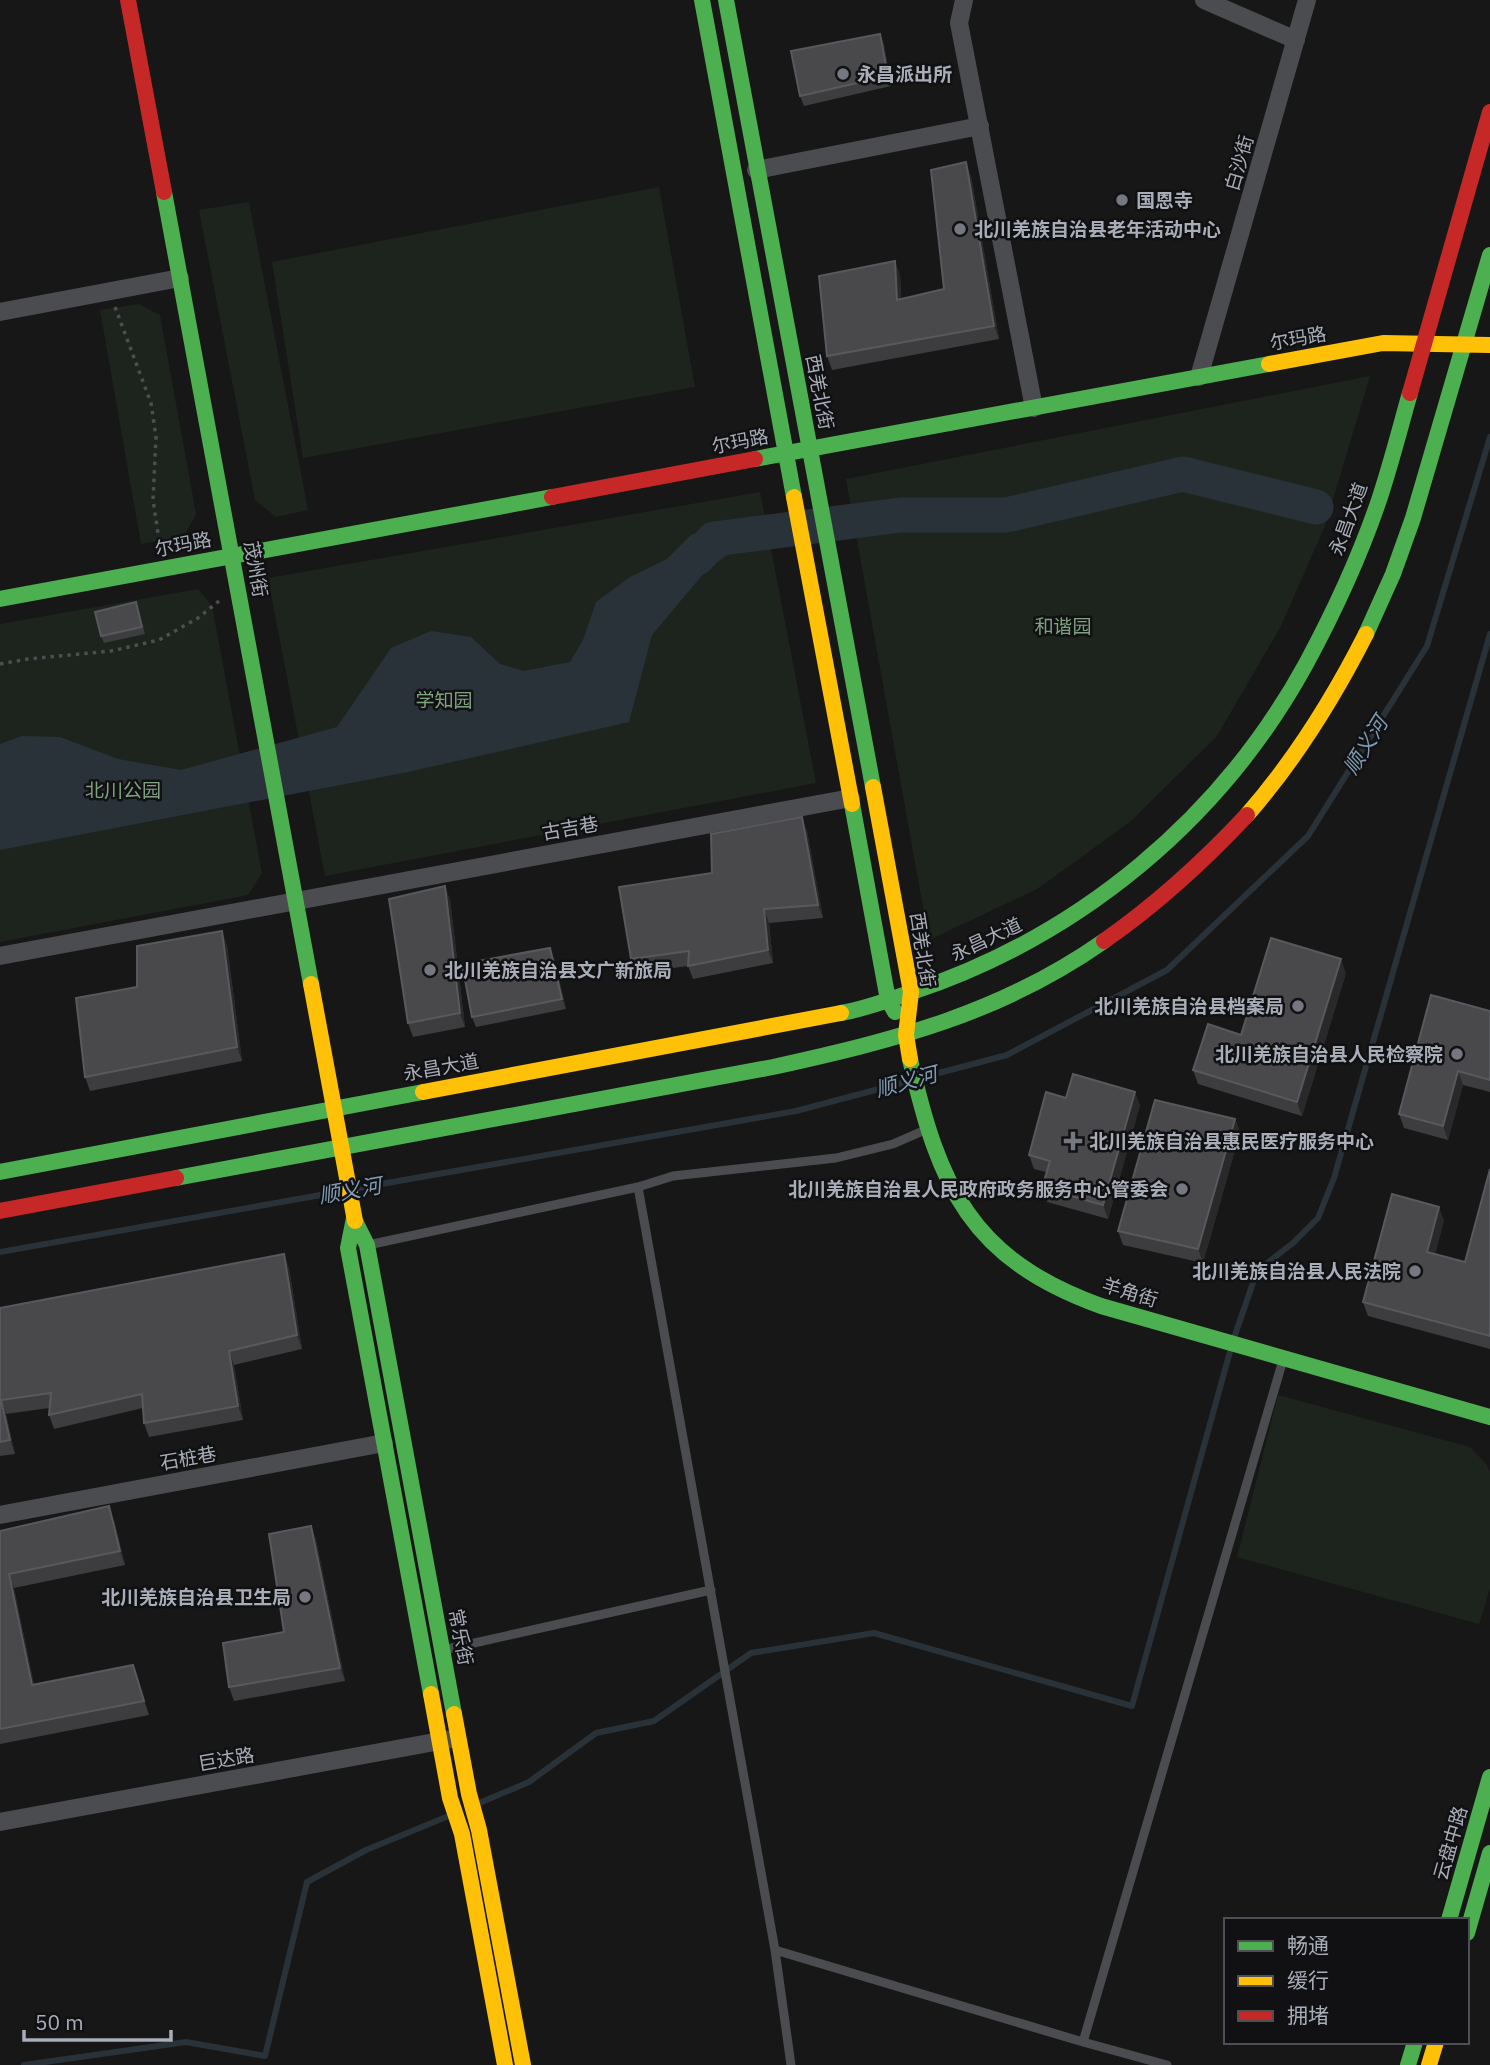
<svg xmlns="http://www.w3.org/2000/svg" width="1490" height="2065" font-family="'IBM Plex Sans','Noto Sans SC',sans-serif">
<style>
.green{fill:#1d241e}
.water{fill:#2a3239}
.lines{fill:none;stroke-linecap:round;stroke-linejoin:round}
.stream{stroke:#2a3239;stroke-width:6}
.river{stroke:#2a3239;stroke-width:35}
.path{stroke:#4d4e52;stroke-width:3.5;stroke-dasharray:3.5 5;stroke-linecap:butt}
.lane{stroke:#4b4c50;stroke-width:9}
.street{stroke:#4b4c50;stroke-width:18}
.fast{stroke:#4caf50;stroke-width:16}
.slow{stroke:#ffc107;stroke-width:16}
.jam{stroke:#c62828;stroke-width:16}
.wall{fill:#3d3d3f}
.shaded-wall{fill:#29292a}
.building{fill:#49494c;stroke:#58595d;stroke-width:2}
.poi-dot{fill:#757880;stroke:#111113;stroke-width:2.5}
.labels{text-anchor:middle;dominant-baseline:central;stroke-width:5;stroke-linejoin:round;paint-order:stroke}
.poi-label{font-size:19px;font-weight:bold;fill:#a8adb8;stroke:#111113;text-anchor:start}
.street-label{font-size:19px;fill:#a8adb8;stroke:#111113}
.park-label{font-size:19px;fill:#7fa381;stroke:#111113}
.water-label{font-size:21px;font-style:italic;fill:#7f9bb3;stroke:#111113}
</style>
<rect width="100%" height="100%" fill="#171717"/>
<path class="green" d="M659 187 695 387 303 458 272 262Z
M249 202 308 510 276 517 255 500 199 210Z
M139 304 160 315 196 514 184 536 141 544 100 310Z
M1370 376 1325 526 1281 626 1217 736 1130 822 1037 889 929 940 846 479Z
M760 492 816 783 325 876 268 578Z
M198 589 212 606 262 873 248 895 0 942V624Z
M1278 1395 1470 1447 1486 1464 1490 1472V1588L1479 1624 1237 1557Z"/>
<path class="water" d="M728 523 738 546 704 573 652 635 629 722 408 772 0 850V744L22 736 60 737 118 759 181 770 337 727 391 648 431 631 471 637 500 664 524 671 570 662 583 640 596 602 630 577 667 559 691 535Z"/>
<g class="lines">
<path class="stream" d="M920 1078 1007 1055 1167 970 1308 836 1427 646 1490 437
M353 1189 796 1111 909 1081
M0 1252 343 1191
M1234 1338 1257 1271 1293 1243 1318 1218 1334 1178 1490 634
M477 1804 529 1782 596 1733 654 1721 751 1653 874 1633 1132 1706 1231 1348
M24 2065 186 2042 265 2056 307 1882 366 1850 451 1815"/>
<path class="river" d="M697 558 714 539 901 515H1006L1183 474 1316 507"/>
<path class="path" d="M115 307 151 403 156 437 153 500 160 547
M0 664 28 659 111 651 159 640 198 618 219 601"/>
<path class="lane" d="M638 1187 775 1950 791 2065
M368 1245 638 1187 673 1176 836 1158 893 1144 925 1130
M443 1650 711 1590
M775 1950 1083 2042 1167 2065
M1083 2042 1283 1360"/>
<path class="street" d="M964 0 959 23 1034 408
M1204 0 1296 40
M756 170 980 126
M0 312 180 278
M1199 377 1307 0
M0 956 851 798
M0 1515 384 1443
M0 1822 451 1739"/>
<path class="fast" d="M702 0 794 497
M726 0 873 787
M164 192 311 984
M755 459 1269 364
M0 599 552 497
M1366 634 1393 574 1413 518 1490 255
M852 804 888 1000 895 1012
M841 1013C865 1009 889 1000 912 992 1080 936 1221 819 1306 664 1334 612 1360 556 1379 500 1391 464 1400 428 1410 393
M910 1059C939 1187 971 1259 1101 1306L1490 1417
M0 1172 423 1092
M176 1178 773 1067C895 1040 1000 1014 1104 941
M354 1218 348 1248 431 1694
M355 1221 367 1245 454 1714
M1449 1920 1490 1777
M1467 1933 1490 1853
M1408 2065 1415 2042"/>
<path class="slow" d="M1269 364 1383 343 1490 345
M794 497 852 804
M873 787 911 992 906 1035 910 1059
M1247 815C1295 760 1333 699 1366 634
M311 984 355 1221
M423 1092 841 1013
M431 1694 450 1798 462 1834 505 2065
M454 1714 469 1794 479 1830 523 2065
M1429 2065 1436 2042"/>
<path class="jam" d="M128 0 164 192
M1410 393 1490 112
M552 497 755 459
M1104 941C1157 904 1203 862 1247 815
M0 1211 176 1178"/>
</g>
<path class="wall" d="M880 34 884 44 891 86 804 106 800 96Z
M971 176 999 339 832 370 827 356 900 275 901 299 944 289Z
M136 602 145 634 104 643 101 636Z
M807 831 823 918 769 923 773 963 693 979 688 966 636 973 631 959 712 873Z
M450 899 465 1027 413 1037 408 1023Z
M227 945 242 1061 90 1091 85 1077 137 987Z
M554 958 566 1009 476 1027 472 1017Z
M1346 973 1302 1116 1198 1084 1193 1070 1241 1035Z
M1490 1011V1092L1463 1085 1448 1140 1404 1128 1399 1114Z
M1066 1098 1140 1105 1108 1219 1047 1202 1042 1188 1046 1172 1034 1169 1029 1155Z
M1235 1119 1240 1132 1203 1263 1123 1245 1118 1231Z
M1490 1169V1349L1368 1316 1363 1302 1444 1220 1435 1254 1465 1262Z
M284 1254 289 1268 302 1349 234 1365 243 1420 149 1437 144 1423 143 1408 54 1429 49 1415V1408L6 1414 15 1454 0 1456V1308Z
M114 1520 125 1565 14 1588 34 1685 133 1665 149 1715 0 1744V1531Z
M311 1526 316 1540 345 1681 234 1701 229 1687 284 1632Z"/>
<path class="shaded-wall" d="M880 34 884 44 891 86 888 76Z
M966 162 971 176 999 339 994 326Z
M895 261 900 275 902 314 897 300Z
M802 817 807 831 823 918 818 905Z
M445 886 450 899 465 1027 460 1013Z
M764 909 769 923 773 963 768 950Z
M222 931 227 945 242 1061 237 1047Z
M550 948 554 958 566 1009 562 999Z
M1341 959 1346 973 1302 1116 1297 1102Z
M1458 1071 1463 1085 1448 1140 1443 1126Z
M1135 1092 1140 1105 1108 1219 1103 1205Z
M1235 1119 1240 1132 1203 1263 1198 1249Z
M1439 1207 1444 1220 1432 1265 1427 1252Z
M284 1254 289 1268 302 1349 297 1335Z
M229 1351 234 1365 243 1420 238 1406Z
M1 1400 6 1414 15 1454 10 1440Z
M109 1506 114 1520 125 1565 120 1551Z
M311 1526 316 1540 345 1681 340 1668Z
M9 1574 14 1588 37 1699 32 1685Z"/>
<path class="building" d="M880 34 888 76 800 96 791 51Z
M966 162 994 326 827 356 819 276 895 261 897 300 944 289 931 170Z
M136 602 142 627 101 636 95 612Z
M802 817 818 905 764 909 768 950 688 966 689 951 631 959 619 887 712 873 711 834Z
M445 886 460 1013 408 1023 389 899Z
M222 931 237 1047 85 1077 76 998 137 987V946Z
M1271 938 1341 959 1297 1102 1193 1070 1208 1024 1241 1035Z
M550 948 562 999 472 1017 462 964Z
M1431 995 1490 1011V1080L1458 1071 1443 1126 1399 1114Z
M1073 1074 1135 1092 1103 1205 1042 1188 1050 1161 1029 1155 1046 1092 1066 1098Z
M1155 1100 1235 1119 1198 1249 1118 1231Z
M1490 1169V1336L1363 1302 1392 1194 1439 1207 1427 1252 1465 1262Z
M284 1254 297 1335 229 1351 238 1406 144 1423 142 1394 49 1415 51 1393 1 1400 10 1440 0 1442V1308Z
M109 1506 120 1551 9 1574 32 1685 133 1665 144 1701 0 1729V1531Z
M311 1526 340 1668 229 1687 223 1643 284 1632 269 1534Z"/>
<g class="poi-dot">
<circle cx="843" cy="74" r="7"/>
<circle cx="1122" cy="200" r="7"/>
<circle cx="960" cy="229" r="7"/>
<circle cx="430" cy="970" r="7"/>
<circle cx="1298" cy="1006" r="7"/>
<circle cx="1457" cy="1054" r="7"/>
<path d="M1069.5 1130.5h7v7h7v7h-7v7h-7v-7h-7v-7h7z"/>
<circle cx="1182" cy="1189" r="7"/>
<circle cx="1415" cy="1271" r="7"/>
<circle cx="305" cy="1597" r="7"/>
</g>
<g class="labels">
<g class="poi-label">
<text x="857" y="74">永昌派出所</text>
<text x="1136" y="200">国恩寺</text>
<text x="974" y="229">北川羌族自治县老年活动中心</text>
<text x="444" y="970">北川羌族自治县文广新旅局</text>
<text x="1284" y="1006" text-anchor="end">北川羌族自治县档案局</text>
<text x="1443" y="1054" text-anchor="end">北川羌族自治县人民检察院</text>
<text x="1089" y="1141">北川羌族自治县惠民医疗服务中心</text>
<text x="1168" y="1189" text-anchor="end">北川羌族自治县人民政府政务服务中心管委会</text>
<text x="1401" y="1271" text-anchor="end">北川羌族自治县人民法院</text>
<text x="291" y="1597" text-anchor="end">北川羌族自治县卫生局</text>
</g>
<g class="street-label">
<text transform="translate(1239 163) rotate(-74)">白沙街</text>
<text transform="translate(1298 338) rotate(-10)">尔玛路</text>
<text transform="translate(820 392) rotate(79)">西羌北街</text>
<text transform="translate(740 441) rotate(-11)">尔玛路</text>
<text transform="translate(1348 519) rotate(-70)">永昌大道</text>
<text transform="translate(183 544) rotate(-11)">尔玛路</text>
<text transform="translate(256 569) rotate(80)">茂州街</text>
<text transform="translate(570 828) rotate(-10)">古吉巷</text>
<text transform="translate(986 939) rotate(-25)">永昌大道</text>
<text transform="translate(923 950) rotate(81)">西羌北街</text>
<text transform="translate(441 1067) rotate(-10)">永昌大道</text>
<text transform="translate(1130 1292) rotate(17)">羊角街</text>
<text transform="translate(188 1458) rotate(-10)">石桩巷</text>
<text transform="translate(461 1637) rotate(79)">常乐街</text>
<text transform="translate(226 1759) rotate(-10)">巨达路</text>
<text transform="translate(1450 1843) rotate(-74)">云盘中路</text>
</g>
<g class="park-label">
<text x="1063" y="626">和谐园</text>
<text x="444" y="700">学知园</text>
<text x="123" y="790">北川公园</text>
</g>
<g class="water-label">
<text transform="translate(1365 745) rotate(-58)">顺义河</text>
<text transform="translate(906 1081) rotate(-15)">顺义河</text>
<text transform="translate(350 1190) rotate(-10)">顺义河</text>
</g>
</g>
<rect x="1224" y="1918" width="245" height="126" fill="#111113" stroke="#4d4f55" stroke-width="2"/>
<rect x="1238" y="1941" width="35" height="10" fill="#4caf50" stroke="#4d4f55" stroke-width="2"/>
<text x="1287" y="1953" font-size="21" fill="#a8adb8">畅通</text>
<rect x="1238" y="1976" width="35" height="10" fill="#ffc107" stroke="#4d4f55" stroke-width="2"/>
<text x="1287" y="1988" font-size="21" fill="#a8adb8">缓行</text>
<rect x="1238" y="2011" width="35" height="10" fill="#c62828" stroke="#4d4f55" stroke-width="2"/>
<text x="1287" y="2023" font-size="21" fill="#a8adb8">拥堵</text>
<path d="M24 2030v10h147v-10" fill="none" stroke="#a8adb8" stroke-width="3.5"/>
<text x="35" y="2030" font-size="21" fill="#a8adb8" stroke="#111113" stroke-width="5" paint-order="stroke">50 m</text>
</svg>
